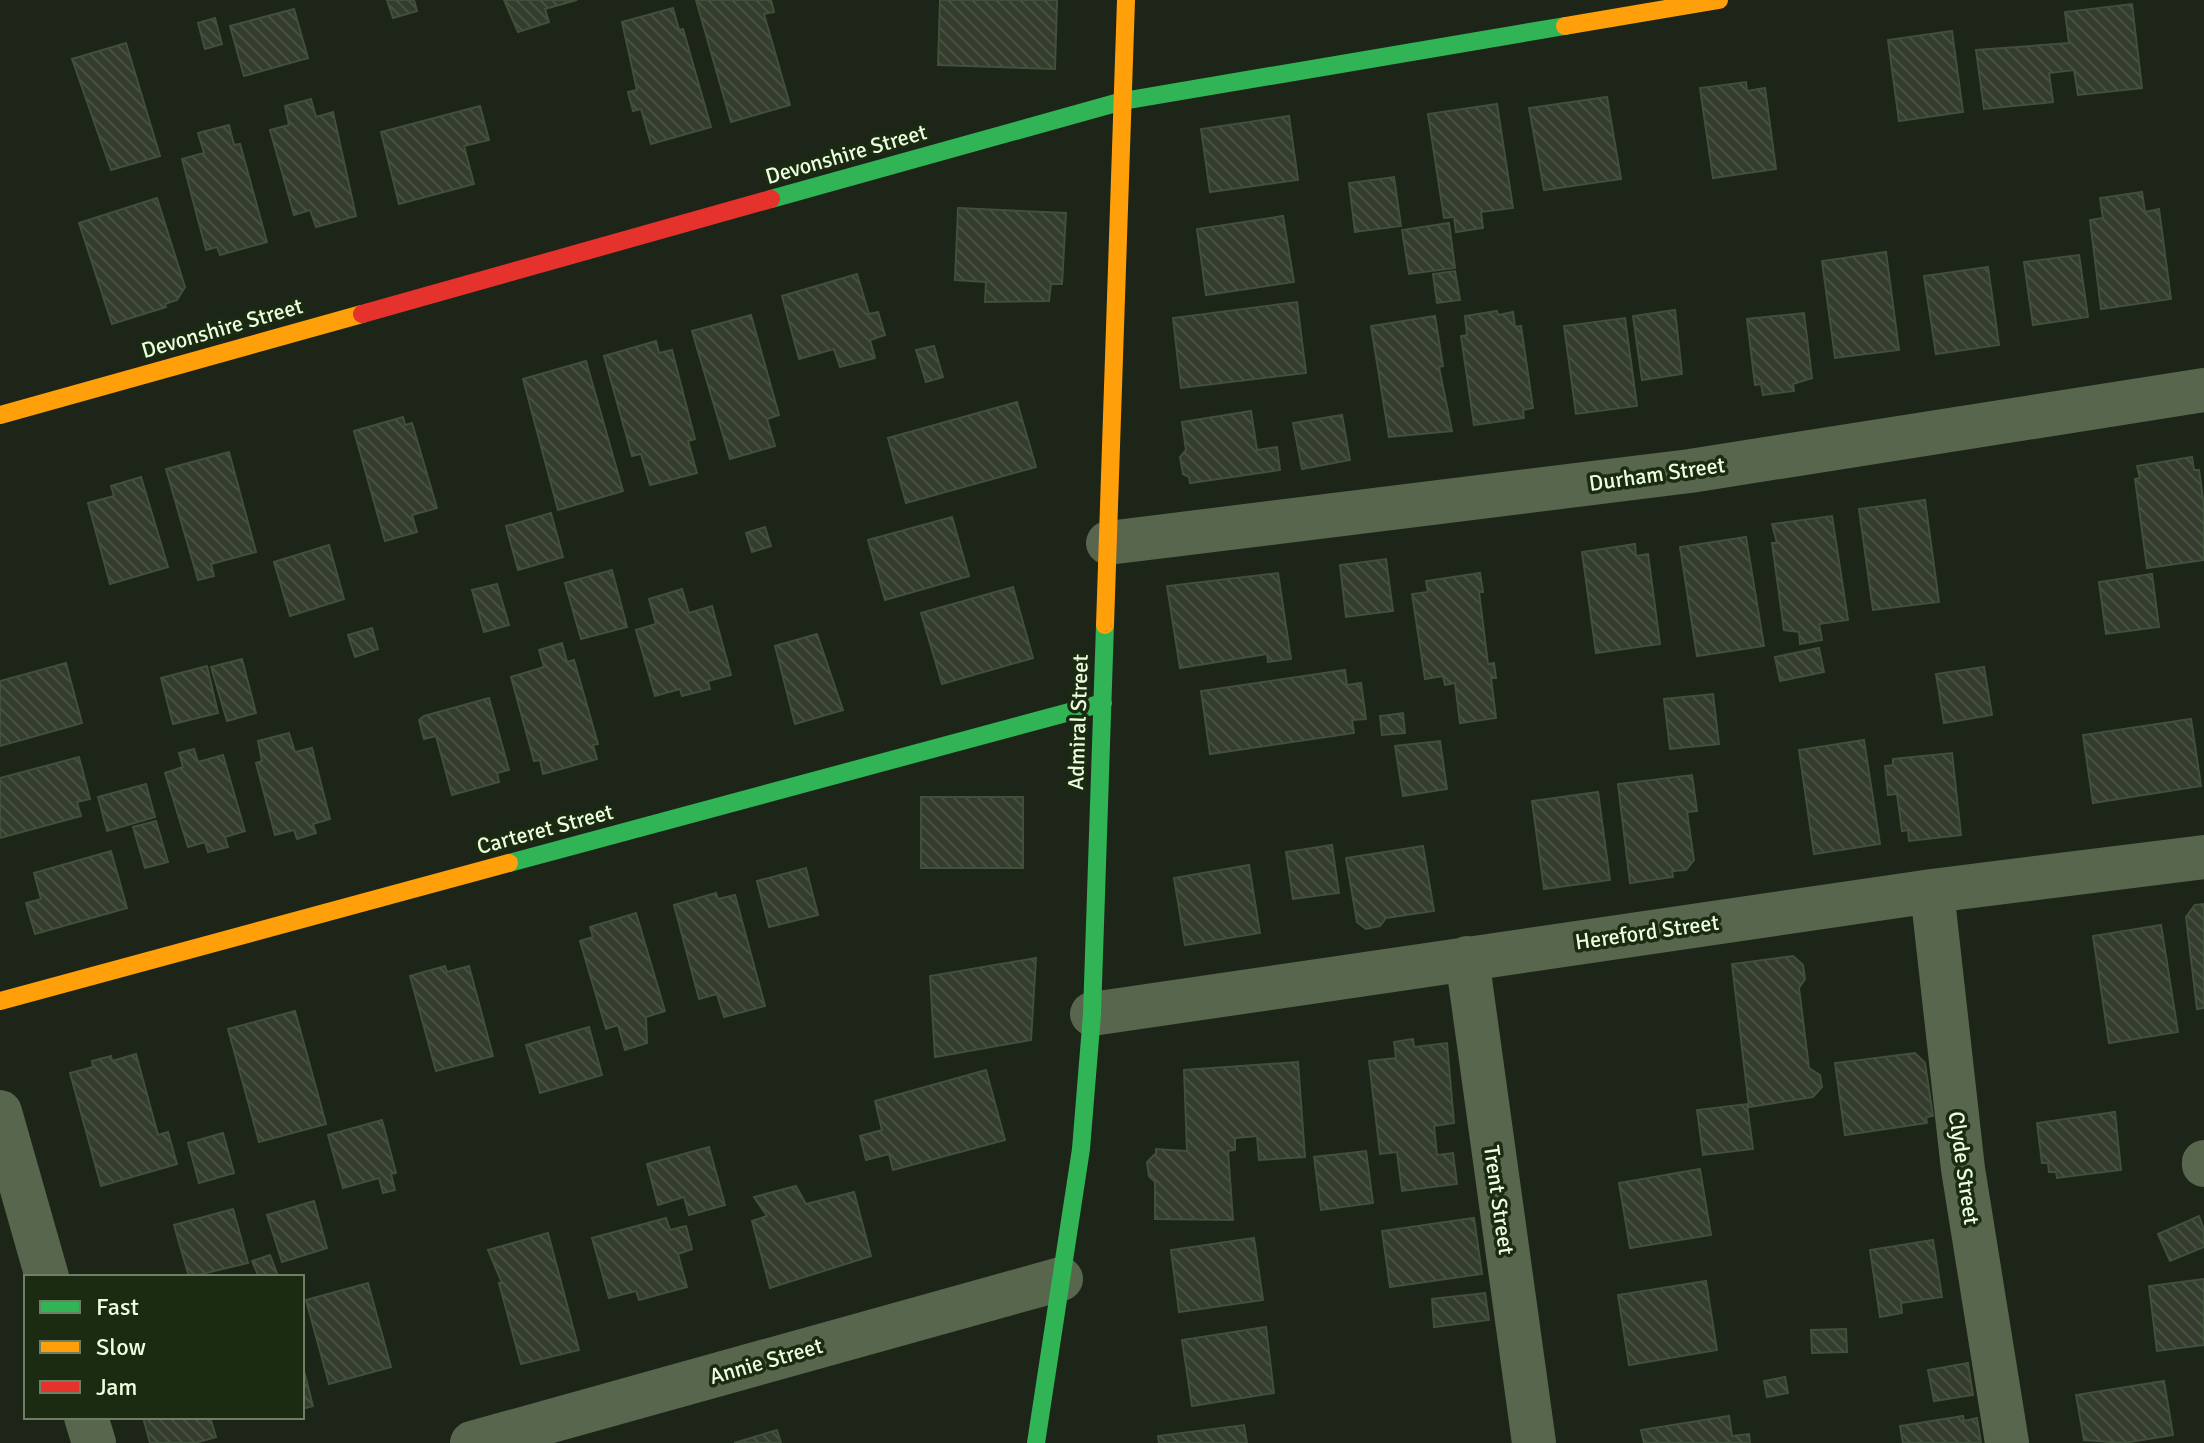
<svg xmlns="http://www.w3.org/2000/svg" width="2204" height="1443" font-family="Signika,sans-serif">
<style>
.building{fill:url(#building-back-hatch);stroke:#424f3b;stroke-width:2}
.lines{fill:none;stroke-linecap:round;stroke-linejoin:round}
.street{stroke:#59664e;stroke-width:44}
.fast{stroke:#30b455;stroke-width:18}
.slow{stroke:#ff9f0a;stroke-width:18}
.jam{stroke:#e5322d;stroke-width:18}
.labels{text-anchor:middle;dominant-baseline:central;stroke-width:7;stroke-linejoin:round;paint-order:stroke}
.street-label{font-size:22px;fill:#ebfede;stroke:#1b2b12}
</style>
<defs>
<pattern id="building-back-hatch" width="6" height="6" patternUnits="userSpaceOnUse" patternTransform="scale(2)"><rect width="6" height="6" fill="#333c2d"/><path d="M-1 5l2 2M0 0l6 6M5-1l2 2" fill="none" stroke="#475041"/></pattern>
</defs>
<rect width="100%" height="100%" fill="#1c2518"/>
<path class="building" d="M387 0H414L417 11 393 18Z
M504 0H577L545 9 549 22 518 32Z
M696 0H771L774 12 764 14 790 105 731 122Z
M940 0H1057L1055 69 938 65Z
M2132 4 2142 88 2078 95 2074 70 2049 73 2053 102 1984 109 1976 50 2069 43 2065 12Z
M673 8 679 30 683 29 711 127 651 144 641 109 633 111 628 92 637 90 622 22Z
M294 9 308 58 244 76 230 26Z
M215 18 222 44 205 49 198 23Z
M1952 31 1963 112 1899 121 1888 40Z
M126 43 160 156 111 170 72 59Z
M1746 82 1747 91 1765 88 1776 169 1713 178 1700 88Z
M1607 97 1621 179 1544 190 1529 108Z
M311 99 316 117 333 112 356 216 316 227 310 210 294 215 270 130 289 125 285 106Z
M1497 104 1513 208 1481 212 1483 228 1456 232 1454 217 1444 218 1428 114Z
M480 106 489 140 464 146 474 184 399 204 381 132Z
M1289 116 1298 180 1210 192 1201 129Z
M229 125 234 145 240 144 267 242 220 255 217 247 206 250 182 159 204 153 198 133Z
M1394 177 1401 226 1355 232 1349 183Z
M2142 192 2145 212 2159 209 2171 299 2101 309 2090 220 2103 218 2100 198Z
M157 198 185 287 177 300 165 304 166 307 112 324 79 223Z
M958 208 1066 213 1062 284H1051L1049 301 985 302 986 282 955 280Z
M1283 216 1294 282 1206 295 1197 229Z
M1449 223 1455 268 1409 274 1402 230Z
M1886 252 1899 350 1835 358 1822 261Z
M2079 255 2088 317 2033 325 2024 262Z
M1988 267 1999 345 1936 354 1924 276Z
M1455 271 1460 300 1437 303 1433 274Z
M857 274 869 314 878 312 885 335 870 340 875 358 840 367 834 349 799 359 782 296Z
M1297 302 1306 373 1181 388 1173 318Z
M1675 310 1682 374 1642 380 1633 316Z
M1497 311 1498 315 1513 312 1515 327 1521 326 1533 408 1523 410 1524 418 1474 425 1461 336 1467 335 1465 316Z
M1804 313 1812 378 1793 384 1794 391 1763 395 1761 384 1755 385 1747 319Z
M751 315 779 415 767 419 775 446 730 459 692 331Z
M1435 316 1443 366 1439 367 1452 431 1389 437 1371 326Z
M1625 318 1637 406 1576 414 1564 326Z
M656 341 659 353 672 350 695 439 688 441 697 473 650 485 641 454 632 456 604 356Z
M934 346 943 377 926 382 916 350Z
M586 361 623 491 558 510 523 379Z
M1017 402 1036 467 906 503 888 438Z
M1251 411 1257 450 1277 447 1280 470 1190 483 1189 477 1183 474 1180 457 1186 450 1182 422Z
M1342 415 1350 460 1302 469 1293 423Z
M403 417 405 425 412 423 437 508 412 515 417 532 385 541 354 431Z
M229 452 256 552 211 564 214 576 198 580 166 469Z
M2192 457 2194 470H2199L2204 506V560L2147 568 2135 479 2140 478 2137 466Z
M141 477 168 567 110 584 88 503 114 496 111 486Z
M1925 500 1939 602 1873 610 1859 509Z
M551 513 563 557 518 570 506 526Z
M1832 516 1848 620 1819 624 1822 640 1800 644 1799 632 1784 630 1772 543H1777L1772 524Z
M952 517 969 576 885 600 868 540Z
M765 527 771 546 752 552 746 533Z
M1746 537 1764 646 1697 656 1680 547Z
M1635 544 1636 556 1648 554 1660 644 1596 653 1582 552Z
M329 545 344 599 290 616 274 562Z
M1386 559 1393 611 1346 617 1340 565Z
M612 570 627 627 581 639 565 583Z
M1278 573 1291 659 1268 662 1267 654 1180 668 1167 586Z
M1480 573 1483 592H1479L1488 664 1494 663 1496 678H1491L1496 718 1460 723 1455 683 1445 685 1443 676 1425 679 1412 594 1428 592 1426 581Z
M2152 574 2159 627 2106 634 2099 582Z
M497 584 509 625 484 632 472 590Z
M1013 587 1033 658 942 684 921 613Z
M682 589 689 613 712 606 731 675 708 681 710 689 682 696 680 689 655 696 636 630 656 624 649 599Z
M372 628 378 649 355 657 348 635Z
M817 634 843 710 795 724 775 646Z
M562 643 567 662 574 660 598 744 593 745 597 759 543 774 540 760 534 761 511 677 544 667 539 650Z
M1819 648 1824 672 1780 681 1775 657Z
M242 659 256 713 227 721 211 667Z
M66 663 82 723 0 746V681Z
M207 666 218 713 173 724 161 678Z
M1984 667 1992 715 1944 723 1936 674Z
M1345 670 1347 685 1361 683 1366 719 1352 720 1354 733 1210 754 1201 691Z
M1713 694 1719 744 1670 749 1664 699Z
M489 698 509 770 497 773 499 782 452 795 436 736 424 739 419 720 424 716Z
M1403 713 1405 733 1382 735 1380 716Z
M2191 719 2201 786 2093 803 2083 735Z
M289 733 295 752 312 748 330 819 313 824 316 833 297 839 294 830 275 835 256 763 262 761 258 741Z
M1864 740 1880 844 1814 854 1799 750Z
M1440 741 1447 789 1403 796 1395 746Z
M194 749 198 762 223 755 245 831 225 837 228 847 208 852 205 842 188 847 165 773 183 767 179 753Z
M1952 753 1961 835 1909 841 1908 830 1902 831 1897 794 1888 795 1885 766 1893 765V759Z
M79 757 90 799 77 802 81 816 0 838V778Z
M1692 775 1697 811 1687 812 1694 860 1686 870 1672 871 1673 877 1630 883 1618 784Z
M146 784 155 817 107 831 98 797Z
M1598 792 1610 880 1544 889 1532 801Z
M921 797H1023V868H921Z
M156 821 168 862 145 868 133 827Z
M1332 845 1339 893 1293 899 1286 852Z
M1423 846 1434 911 1386 918 1380 926 1366 929 1357 922 1346 858Z
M111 851 127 908 35 934 26 903 41 899 34 873Z
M1249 865 1260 933 1185 945 1174 878Z
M806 868 818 915 769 927 757 881Z
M716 893 718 899 735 895 765 1006 724 1017 717 994 699 999 674 905Z
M2204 904V1008L2197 1009 2186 917 2195 905Z
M636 913 665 1011 646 1017 647 1043 625 1050 618 1025 606 1029 580 941 593 937 590 927Z
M2161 925 2178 1032 2109 1043 2093 936Z
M1793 956 1803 965 1805 979 1799 988 1809 1068 1820 1075 1822 1087 1813 1097 1749 1107 1732 964Z
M1036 958 1031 1040 935 1057 930 976Z
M445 966 447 972 469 966 493 1056 436 1071 410 976Z
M295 1011 326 1124 259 1142 228 1029Z
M589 1027 602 1075 540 1093 526 1045Z
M1413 1039 1414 1047 1447 1043 1454 1123 1434 1126 1437 1155 1453 1153 1457 1184 1402 1191 1397 1152 1380 1154 1369 1061 1396 1058 1394 1042Z
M1915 1053 1925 1063 1933 1116 1926 1117 1927 1123 1845 1135 1835 1063Z
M136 1054 158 1135 168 1132 177 1164 101 1186 70 1073 93 1067 92 1061 111 1056 112 1061Z
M1298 1062 1305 1157 1259 1160 1257 1136 1235 1138V1150L1228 1151 1233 1220 1155 1219V1182L1149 1176 1147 1162 1156 1153V1149L1187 1151 1184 1070Z
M986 1070 1005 1140 893 1170 889 1154 866 1160 860 1136 882 1130 875 1101Z
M1747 1104 1753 1149 1703 1155 1697 1110Z
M2115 1112 2121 1170 2057 1178 2056 1172H2049L2048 1163H2042L2037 1123Z
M382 1120 396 1173 391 1174 395 1190 383 1193 379 1178 343 1188 328 1135Z
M223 1133 234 1173 199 1183 188 1143Z
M709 1147 725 1205 689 1215 684 1197 658 1205 647 1164Z
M1366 1151 1373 1203 1321 1210 1314 1157Z
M1700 1169 1711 1235 1630 1248 1619 1183Z
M796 1186 806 1204 854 1192 871 1256 770 1288 752 1221 767 1216 754 1197Z
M314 1201 327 1248 282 1262 267 1215Z
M233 1209 248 1263 189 1277 174 1225Z
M2199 1216 2204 1230V1247L2170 1261 2158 1234Z
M666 1218 670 1230 686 1226 692 1249 678 1254 687 1287 639 1300 636 1291 609 1298 592 1238Z
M1474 1218 1482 1274 1390 1287 1382 1231Z
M548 1233 579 1350 521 1364 499 1283H502L488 1250Z
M1254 1238 1263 1300 1179 1312 1171 1250Z
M1933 1240 1942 1297 1901 1303 1902 1313 1880 1317 1870 1250Z
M270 1255 278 1276 259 1277 252 1261Z
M2204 1279V1345L2157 1351 2149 1286Z
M1706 1281 1717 1350 1629 1365 1618 1295Z
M368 1283 391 1367 329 1384 306 1300Z
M1485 1293 1489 1320 1434 1327 1432 1299Z
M1266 1327 1274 1393 1192 1406 1182 1340Z
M1846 1329 1847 1352 1812 1353 1811 1330Z
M302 1363 313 1406 302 1409Z
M1968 1363 1973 1395 1934 1401 1928 1370Z
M1785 1377 1788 1393 1767 1397 1764 1381Z
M2164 1381 2173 1435 2124 1443 2084 1440 2076 1395Z
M1729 1416 1732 1436 1749 1434 1750 1443H1644L1641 1430Z
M1963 1416 1964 1421 1977 1418 1981 1443H1903L1900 1426Z
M143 1417H210L216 1437 195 1443H150Z
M1244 1425 1247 1443H1159L1158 1436Z
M777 1430 781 1443H734Z"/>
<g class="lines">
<path class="street" d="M1108 543 1690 471 2204 390
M1932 891 1963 1169 2007 1443
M1467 958 1534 1443
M1092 1014 1932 891 2204 857
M0 1112 47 1277
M2204 1162V1165
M86 1417 94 1443
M472 1443 1061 1279"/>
<path class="fast" d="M771 199 1123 101 1565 26
M509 863 1103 703
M1036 1443 1081 1149 1092 1014 1105 625"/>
<path class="slow" d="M1565 26 1719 0
M0 415 362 314
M1105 625 1126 0
M0 1001 509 863"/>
<path class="jam" d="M362 314 771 199"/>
</g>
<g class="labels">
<g class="street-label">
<text transform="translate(846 154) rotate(-16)">Devonshire Street</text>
<text transform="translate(222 328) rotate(-16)">Devonshire Street</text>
<text transform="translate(1657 474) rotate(-8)">Durham Street</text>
<text transform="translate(1078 722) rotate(-88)">Admiral Street</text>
<text transform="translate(545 829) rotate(-15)">Carteret Street</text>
<text transform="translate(1647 932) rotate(-8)">Hereford Street</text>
<text transform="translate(1964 1168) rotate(82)">Clyde Street</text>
<text transform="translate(1499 1200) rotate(82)">Trent Street</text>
<text transform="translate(766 1361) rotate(-16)">Annie Street</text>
</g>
</g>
<rect x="24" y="1275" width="280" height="144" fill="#1b2b12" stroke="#6e7f64" stroke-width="2"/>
<rect x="40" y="1301" width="40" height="12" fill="#30b455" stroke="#6e7f64" stroke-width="2"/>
<text x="96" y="1315" font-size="24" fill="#ebfede">Fast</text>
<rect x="40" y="1341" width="40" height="12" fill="#ff9f0a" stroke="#6e7f64" stroke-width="2"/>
<text x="96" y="1355" font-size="24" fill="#ebfede">Slow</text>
<rect x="40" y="1381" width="40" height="12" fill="#e5322d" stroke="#6e7f64" stroke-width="2"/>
<text x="96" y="1395" font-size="24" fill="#ebfede">Jam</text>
</svg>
